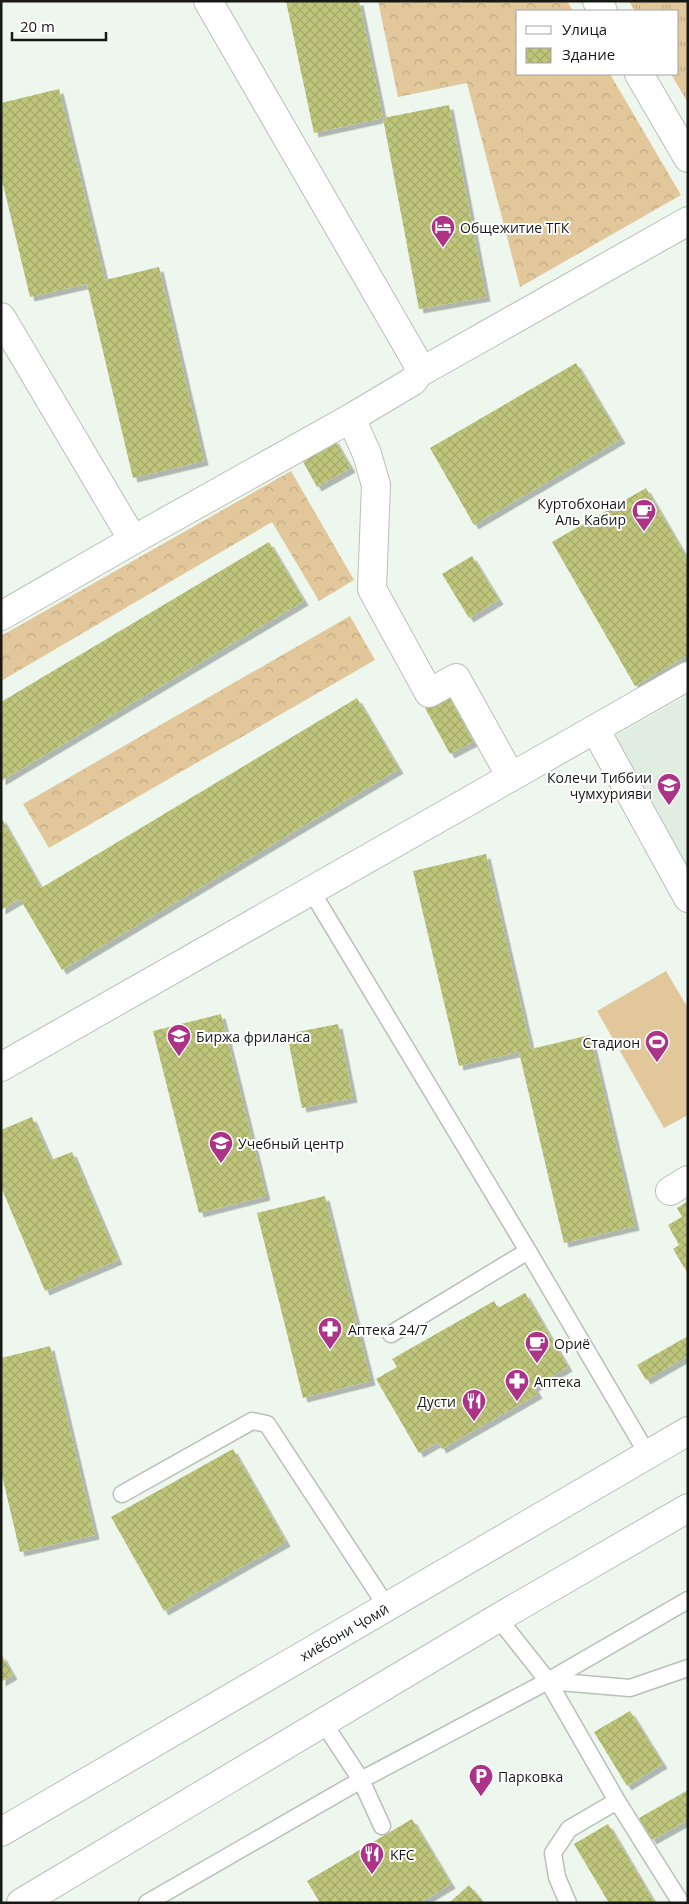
<svg xmlns="http://www.w3.org/2000/svg" width="689" height="1904" font-family="'Open Sans',sans-serif">
<style>
.built{fill:#dfeee0}
.grass{fill:url(#grass-tufts)}
.forest{fill:url(#forest-crowns)}
.garden{fill:#e2c79b}
.building{fill:url(#building-cross-hatch);filter:url(#shadow)}
.lines{fill:none;stroke-linecap:round;stroke-linejoin:round}
.service-casing{stroke:#b8c0b8;stroke-width:19}
.minor-casing{stroke:#b8c0b8;stroke-width:30}
.secondary-casing{stroke:#b8c0b8;stroke-width:30}
.trunk-casing{stroke:#b8c0b8;stroke-width:30}
.service{stroke:#fff;stroke-width:16}
.minor{stroke:#fff;stroke-width:28}
.secondary{stroke:#fff;stroke-width:28}
.trunk{stroke:#fff;stroke-width:28}
.labels{text-anchor:middle;dominant-baseline:central;stroke-width:4;stroke-linejoin:round;paint-order:stroke}
.poi-label{font-size:14px;fill:#161916;stroke:#fff;text-anchor:start}
.street-label{font-size:14px;fill:#161916;stroke:#fff}
</style>
<defs>
<pattern id="grass-tufts" width="24" height="20" patternUnits="userSpaceOnUse" patternTransform="scale(1.25)"><rect width="24" height="20" fill="#e2c79b"/><path d="M3 7l-1-3M5 7V3M7 7l1-3M15 17l-1-3M17 17v-4M19 17l1-3" fill="none" stroke="#c1aa85"/></pattern>
<pattern id="forest-crowns" width="20" height="18" patternUnits="userSpaceOnUse" patternTransform="scale(1.25)"><rect width="20" height="18" fill="#e2c79b"/><path d="M2 6a3 3 0 1 1 6 0M12 15a3 3 0 1 1 6 0" fill="none" stroke="#c1aa85"/></pattern>
<pattern id="building-cross-hatch" width="8" height="8" patternUnits="userSpaceOnUse" patternTransform="scale(1.25)"><rect width="8" height="8" fill="#bfc67b"/><path d="M0 0l8 8M0 8l8-8" fill="none" stroke="#a3aa6a"/></pattern>
<filter id="shadow"><feDropShadow dx="4.5" dy="4.5" stdDeviation="0" flood-color="#0004"/></filter>
</defs>
<rect width="100%" height="100%" fill="#eef7ee"/>
<path class="built" d="M688 695V876L614 737Z"/>
<path class="grass" d="M629 1H688V103L671 74H678V11H635Z"/>
<path class="forest" d="M378 1H567L573 11H518V74H610L681 195 520 287 467 83 398 97Z
M291 471 354 580 319 601 272 522 1 681V636Z
M350 616 375 660 49 848 23 804Z"/>
<path class="garden" d="M666 971 688 1008V1115L664 1128 597 1011Z"/>
<path class="building" d="M286 1H359L383 118 314 133Z
M59 89 105 280 159 267 204 461 133 478 87 284 30 297 1 176V103Z
M449 105 486 297 419 309 383 118Z
M576 363 621 439 474 525 430 448Z
M334 439 351 468 317 487 301 458Z
M646 488 688 560V655L635 686 552 542Z
M269 542 304 601 1 781V702Z
M472 556 499 600 469 618 442 574Z
M448 695 473 742 450 754 425 708Z
M357 698 399 769 62 970 20 899 1 910V817L41 888Z
M486 854 531 1049 590 1035 635 1226 564 1243 519 1052 459 1066 413 871Z
M221 1014 266 1196 199 1213 153 1031Z
M338 1024 353 1098 302 1108 287 1034Z
M32 1117 51 1160 72 1152 118 1260 45 1291 1 1187V1130Z
M325 1196 371 1381 303 1398 257 1213Z
M688 1201V1274L673 1249 679 1245 668 1225 682 1217 677 1208Z
M525 1293 568 1367 534 1387 538 1394 442 1449 438 1442 419 1453 376 1379 397 1367 392 1359 494 1301 498 1308Z
M688 1336V1356L646 1380 637 1365Z
M50 1346 95 1535 20 1552 1 1471V1358Z
M233 1449 286 1542 164 1611 111 1517Z
M1 1654 13 1675 1 1682Z
M630 1711 663 1764 627 1786 594 1732Z
M688 1790V1820L652 1840 639 1818Z
M412 1819 451 1884 420 1903H320L307 1881Z
M608 1824 647 1890 655 1903H609L574 1844Z
M469 1885 484 1903H449Z"/>
<g class="lines">
<defs>
<path id="service" d="M312 892 528 1251 648 1455
M391 1334 528 1251
M122 1494 252 1421 267 1424 387 1607
M498 1618 548 1681 617 1801 681 1903
M548 1681 630 1688 688 1668
M323 1722 361 1780 382 1826
M147 1903 361 1780 548 1681 688 1600
M568 1903 557 1877 553 1853 569 1829 617 1801"/>
<path id="minor" d="M208 1 418 364 419 373
M1 317 133 540 351 418 413 381 419 373 688 221
M1 616 133 540
M595 729 688 898
M511 777 688 676
M1 1067 511 777 456 678 429 693 372 589 376 485 367 454 351 418
M670 1191 688 1180"/>
<path id="secondary" d="M1 1832 688 1431
M21 1903 498 1618 688 1508"/>
<path id="trunk" d="M597 1 603 11
M639 74 688 158"/>
</defs>
<use href="#service" class="service-casing"/>
<use href="#minor" class="minor-casing"/>
<use href="#secondary" class="secondary-casing"/>
<use href="#trunk" class="trunk-casing"/>
<use href="#service" class="service"/>
<use href="#minor" class="minor"/>
<use href="#secondary" class="secondary"/>
<use href="#trunk" class="trunk"/>
</g>
<defs>
<symbol id="hotel-pin" viewBox="-11 -11 22 30"><path d="M0 17L-7.5 6A9.5 9.5 0 1 1 7.5 6Z" fill="#ad3387" stroke="#fff"/><path d="M-6-4.5h1.5V1H6V5H4.5V3h-9V5H-6ZM-4 0a1.8 1.8 0 1 1 3.6 0ZM.5 0V-2.5h3Q6-2.5 6 0Z" fill="#fff"/></symbol>
<symbol id="cafe-pin" viewBox="-11 -11 22 30"><path d="M0 17L-7.5 6A9.5 9.5 0 1 1 7.5 6Z" fill="#ad3387" stroke="#fff"/><path d="M-5.5-4.5H6V0H3Q3 3.5 0 3.5H-2.5Q-5.5 3.5-5.5 0ZM3-3.2v2h1.7v-2ZM-6 4.5H4V6H-6Z" fill="#fff"/></symbol>
<symbol id="university-pin" viewBox="-11 -11 22 30"><path d="M0 17L-7.5 6A9.5 9.5 0 1 1 7.5 6Z" fill="#ad3387" stroke="#fff"/><path d="M0-5L7-2L0 1L-7-2ZM-4 1L0 2.5L4 1V4Q0 6-4 4Z" fill="#fff"/></symbol>
<symbol id="stadium-pin" viewBox="-11 -11 22 30"><path d="M0 17L-7.5 6A9.5 9.5 0 1 1 7.5 6Z" fill="#ad3387" stroke="#fff"/><path d="M0-5a6.5 5 0 1 0 0 10a6.5 5 0 1 0 0-10ZM-3.5-1.8h7v3.6h-7Z" fill="#fff"/></symbol>
<symbol id="pharmacy-pin" viewBox="-11 -11 22 30"><path d="M0 17L-7.5 6A9.5 9.5 0 1 1 7.5 6Z" fill="#ad3387" stroke="#fff"/><path d="M-2-6h4v4h4v4h-4v4h-4v-4h-4v-4h4Z" fill="#fff"/></symbol>
<symbol id="restaurant-pin" viewBox="-11 -11 22 30"><path d="M0 17L-7.5 6A9.5 9.5 0 1 1 7.5 6Z" fill="#ad3387" stroke="#fff"/><path d="M-5-6h1v4h1v-4h1v4h1v-4h1v5L-1.5 .5V6h-2V.5L-5-1ZM5-6V6H3V1.5H1.5Q1.5-4 5-6Z" fill="#fff"/></symbol>
<symbol id="parking-pin" viewBox="-11 -11 22 30"><path d="M0 17L-7.5 6A9.5 9.5 0 1 1 7.5 6Z" fill="#ad3387" stroke="#fff"/><path d="M-3.5-5.5H1a3.5 3.5 0 0 1 0 7H-1V5.5H-3.5ZM-1-3.4V-.6H.8a1.4 1.4 0 0 0 0-2.8Z" fill="#fff"/></symbol>
</defs>
<g fill-rule="evenodd">
<use href="#hotel-pin" x="429" y="213" width="28" height="38"/>
<use href="#cafe-pin" x="630" y="497" width="28" height="38"/>
<use href="#university-pin" x="655" y="771" width="28" height="38"/>
<use href="#university-pin" x="165" y="1022" width="28" height="38"/>
<use href="#stadium-pin" x="643" y="1028" width="28" height="38"/>
<use href="#university-pin" x="207" y="1129" width="28" height="38"/>
<use href="#pharmacy-pin" x="316" y="1315" width="28" height="38"/>
<use href="#cafe-pin" x="523" y="1329" width="28" height="38"/>
<use href="#pharmacy-pin" x="503" y="1367" width="28" height="38"/>
<use href="#restaurant-pin" x="460" y="1387" width="28" height="38"/>
<use href="#parking-pin" x="467" y="1762" width="28" height="38"/>
<use href="#restaurant-pin" x="358" y="1840" width="28" height="38"/>
</g>
<g class="labels">
<g class="poi-label">
<text x="460" y="227">Общежитие ТГК</text>
<text x="626" y="503" text-anchor="end">Куртобхонаи<tspan x="626" dy="16">Аль Кабир</tspan></text>
<text x="652" y="777" text-anchor="end">Колечи Тиббии<tspan x="652" dy="16">чумхурияви</tspan></text>
<text x="196" y="1036">Биржа фриланса</text>
<text x="640" y="1042" text-anchor="end">Стадион</text>
<text x="238" y="1143">Учебный центр</text>
<text x="348" y="1329">Аптека 24/7</text>
<text x="554" y="1343">Ориё</text>
<text x="534" y="1381">Аптека</text>
<text x="456" y="1401" text-anchor="end">Дусти</text>
<text x="498" y="1776">Парковка</text>
<text x="390" y="1854">KFC</text>
</g>
<g class="street-label">
<text transform="translate(344 1632) rotate(-30)">хиёбони Ҷомӣ</text>
</g>
</g>
<rect width="689" height="1904" fill="none" stroke="#161916" stroke-width="5"/>
<rect x="516" y="10" width="162" height="65" fill="#ffffff" stroke="#a2a3a2"/>
<rect x="526" y="26" width="25" height="8" fill="#ffffff" stroke="#a2a3a2"/>
<text x="562" y="35" font-size="15" fill="#161916">Улица</text>
<rect x="526" y="48" width="25" height="15" fill="url(#building-cross-hatch)" stroke="#a2a3a2"/>
<text x="562" y="60" font-size="15" fill="#161916">Здание</text>
<path d="M12 32v8h94v-8" fill="none" stroke="#161916" stroke-width="2.5"/>
<text x="20" y="32" font-size="15" fill="#161916" stroke="#ffffff" stroke-width="4" paint-order="stroke">20 m</text>
</svg>
